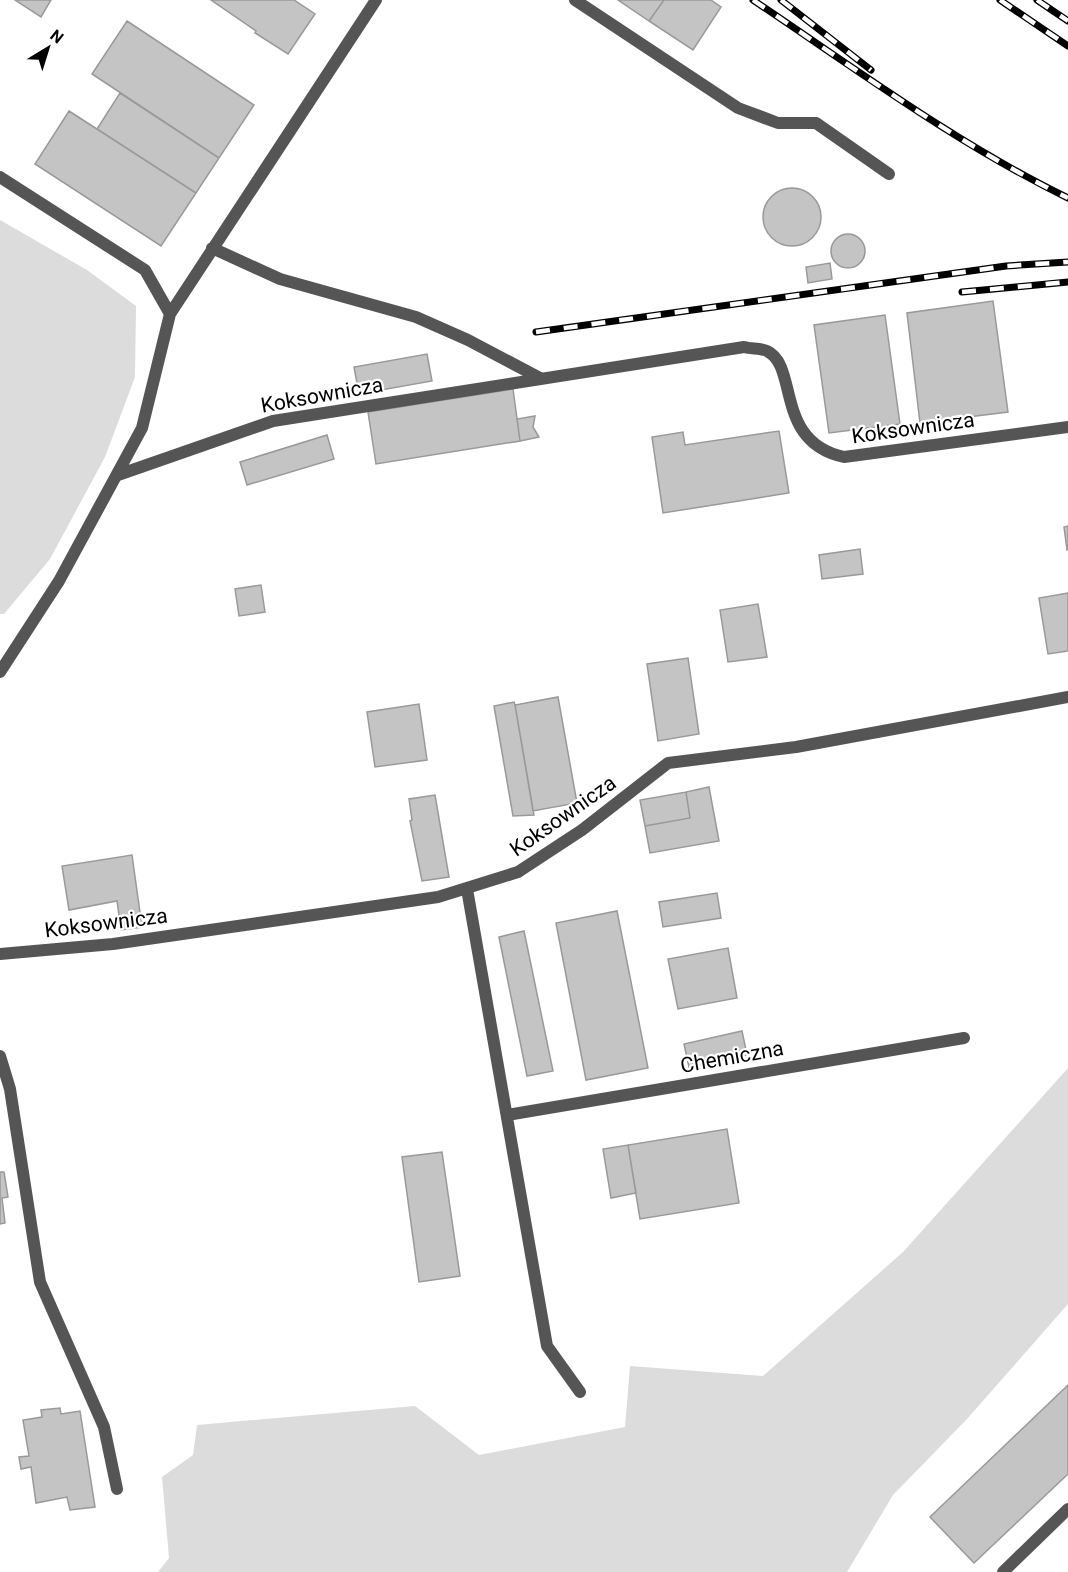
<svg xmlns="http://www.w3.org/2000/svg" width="1068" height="1572" font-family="Roboto,sans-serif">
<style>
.green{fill:#dcdcdc}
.building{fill:#c4c4c4;stroke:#999;stroke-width:1.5}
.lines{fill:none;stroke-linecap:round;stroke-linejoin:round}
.lane{stroke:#555;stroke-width:12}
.rail-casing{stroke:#000;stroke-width:7}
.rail{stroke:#fff;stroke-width:4.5;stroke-dasharray:14;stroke-linecap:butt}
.labels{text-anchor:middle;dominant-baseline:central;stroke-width:4.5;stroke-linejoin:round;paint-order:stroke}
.street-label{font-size:21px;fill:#000;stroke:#fff}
</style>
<rect width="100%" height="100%" fill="#fff"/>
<path class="green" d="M0 220 87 270 136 306 135 377 105 457 50 559 4 614H0Z
M1068 1068V1304L967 1419 893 1495 847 1572H158L169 1558 162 1477 193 1455 197 1425 415 1406 479 1455 625 1427 630 1366 763 1376 903 1252Z"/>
<path class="building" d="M15 0H51L41 17Z
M211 0H294L315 14 288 54 255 33 256 31Z
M618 0H664L649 21Z
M664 0H711L721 7 693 50 649 21Z
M127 21 254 105 219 158 92 74Z
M120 93 219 158 196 193 97 129Z
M69 111 196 193 161 246 35 164Z
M763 217a29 29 0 1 1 58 0a29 29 0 1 1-58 0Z
M831 251a17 17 0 1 1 34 0a17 17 0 1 1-34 0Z
M830 263 832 279 808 283 806 267Z
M993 301 1008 412 920 423 907 313Z
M885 315 900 424 829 433 814 325Z
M427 354 432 381 359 394 354 367Z
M513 389 520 441 376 464 368 412Z
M535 416 533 427 539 437 520 441 517 419Z
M779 431 789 493 663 513 652 437 683 432 685 445Z
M327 435 334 459 247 485 240 462Z
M1068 526V550H1067L1064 527Z
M860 549 863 574 822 579 819 555Z
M261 585 265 612 239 616 235 589Z
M1068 593V651L1048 654 1039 598Z
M758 604 767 657 728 662 720 610Z
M688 658 699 734 658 741 647 664Z
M558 697 577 803 533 811 515 705Z
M514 702 515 705 534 815 513 816 494 706Z
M419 704 427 760 375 767 367 712Z
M709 787 719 841 650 853 645 826 690 818 686 792Z
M686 792 690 818 645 826 640 800Z
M435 795 449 877 422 881 410 821 412 820 409 799Z
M132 855 142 927 121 930 117 901 69 910 62 866Z
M717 893 721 918 663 927 659 902Z
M617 911 648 1068 586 1080 556 923Z
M524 931 553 1071 527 1076 499 937Z
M728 948 737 998 678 1009 668 959Z
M742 1031 747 1055 689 1067 684 1044Z
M727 1129 739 1203 640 1219 628 1145Z
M628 1145 636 1193 611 1198 603 1149Z
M442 1152 460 1276 419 1282 402 1157Z
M0 1172H4L8 1197 2 1198 5 1223 0 1224Z
M1068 1385V1474L974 1563 930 1517Z
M60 1408 61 1414 80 1411 95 1507 70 1510 67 1497 36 1503 31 1467 21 1469 19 1457 29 1456 23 1420 42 1417 41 1410Z"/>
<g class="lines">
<path class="lane" d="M575 0 738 108 778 123H816L889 174
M0 177 145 270 170 314 142 428 59 581 0 672
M212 248 280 279 416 317 468 340 540 378
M170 314 376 0
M118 475 273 421 744 347C751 349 761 348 767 351 799 366 774 442 844 457L1068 427
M467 889 547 1346 580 1392
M0 954 113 944 438 897 518 872 582 830 668 763 796 747 1068 697
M0 1056 10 1089 40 1282 104 1427 117 1489
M507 1115 964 1038
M1003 1572 1068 1509"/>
<defs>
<path id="rail" d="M753 0C856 69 957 144 1068 198
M781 0 871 70
M1000 0 1068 46
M1037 0 1068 21
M962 292 1068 282
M536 332 1006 266 1068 262"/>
</defs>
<use href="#rail" class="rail-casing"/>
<use href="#rail" class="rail"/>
</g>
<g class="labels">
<g class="street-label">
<text transform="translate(322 395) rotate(-10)">Koksownicza</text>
<text transform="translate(913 428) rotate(-8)">Koksownicza</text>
<text transform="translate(563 816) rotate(-35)">Koksownicza</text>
<text transform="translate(106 923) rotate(-7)">Koksownicza</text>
<text transform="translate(732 1057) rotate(-10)">Chemiczna</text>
</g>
</g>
<g transform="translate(48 48) rotate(38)" stroke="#ffffff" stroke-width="4.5" paint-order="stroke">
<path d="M0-4.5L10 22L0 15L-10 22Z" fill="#000000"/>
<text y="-9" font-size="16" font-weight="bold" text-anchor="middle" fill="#000000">N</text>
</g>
</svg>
